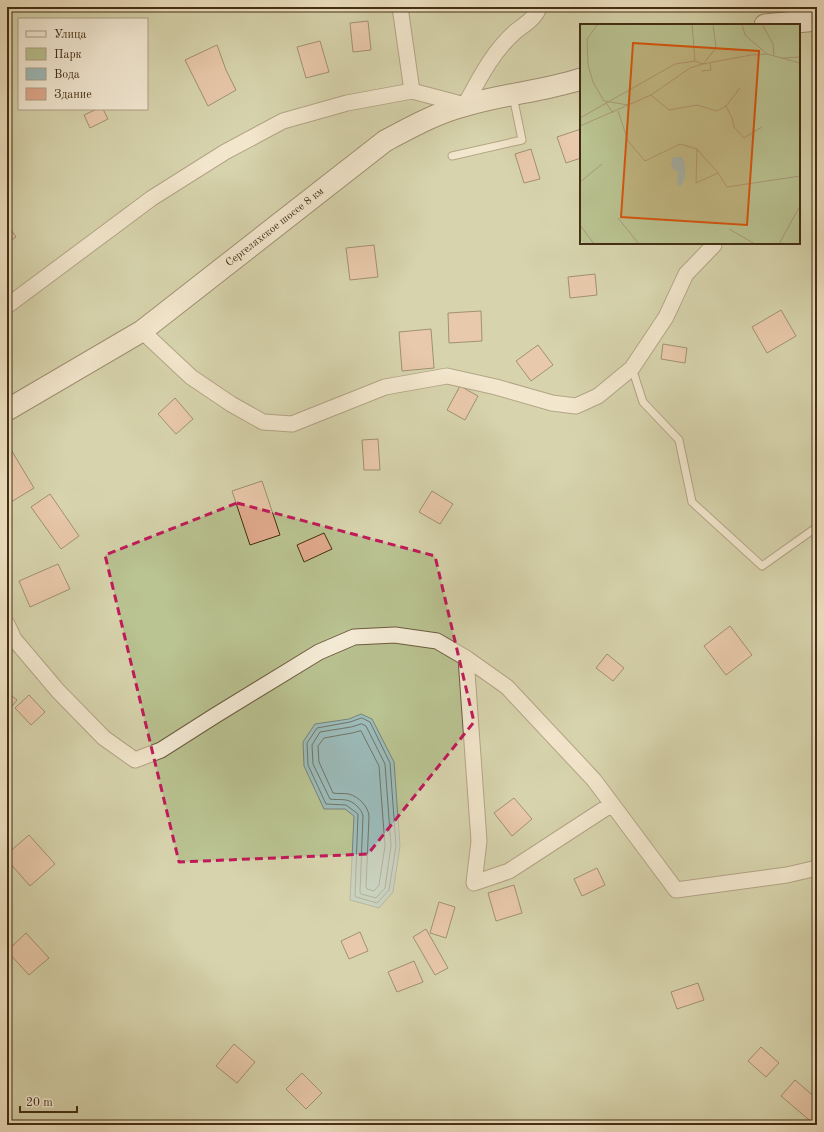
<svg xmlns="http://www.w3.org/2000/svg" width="824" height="1132" font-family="'Old Standard TT',serif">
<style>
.green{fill:#bac392;stroke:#7e7852;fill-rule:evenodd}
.water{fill:#9cbcbb;stroke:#788378}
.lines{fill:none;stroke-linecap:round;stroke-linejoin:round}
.shore{stroke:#707567;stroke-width:1}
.building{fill:#e2aa8e;stroke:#432e13}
.service-casing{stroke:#6e5b3f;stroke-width:9}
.minor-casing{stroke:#6e5b3f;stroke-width:17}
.secondary-casing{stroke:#432e13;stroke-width:23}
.service{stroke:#f5ecd7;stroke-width:7}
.minor{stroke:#f5ecd7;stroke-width:15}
.secondary{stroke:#f5ecd7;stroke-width:21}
.marked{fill:none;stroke:#c2185b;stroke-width:3;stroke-dasharray:8 5;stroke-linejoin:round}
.labels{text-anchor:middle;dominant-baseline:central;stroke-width:3;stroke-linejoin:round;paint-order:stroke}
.street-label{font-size:11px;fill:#432e13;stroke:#f5ecd7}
.inset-road{fill:none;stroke:#aa9a7c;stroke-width:1}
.view{fill:#d8550d;fill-opacity:0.15;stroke:#d8550d;stroke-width:2}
.inset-edge{fill:none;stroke:#432e13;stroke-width:2}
</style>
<rect width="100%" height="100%" fill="#efe2c2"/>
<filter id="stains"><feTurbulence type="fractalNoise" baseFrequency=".005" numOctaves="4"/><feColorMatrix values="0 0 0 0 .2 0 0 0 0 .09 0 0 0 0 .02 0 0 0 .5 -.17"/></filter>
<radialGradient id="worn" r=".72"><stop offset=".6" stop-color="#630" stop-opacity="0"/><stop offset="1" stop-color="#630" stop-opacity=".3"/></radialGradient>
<path class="green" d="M7 7H817V1125H7ZM19 19H147V109H19ZM581 25H799V243H581Z"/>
<path class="water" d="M361 714 372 719 394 762 400 846 393 892 379 908 350 900 354 816 345 809H324L304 766 303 742 315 724 349 719Z"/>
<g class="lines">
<path class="shore" d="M362 718 370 722 390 763 396 846 389 890 377 903 356 897 355 896 358 814 346 805 326 804 308 765 307 743 317 728 350 722Z
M362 724 366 726 385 764 391 846 385 888 376 898 361 894 360 892 363 816C362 809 353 801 346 800 340 799 335 800 330 799L313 764 312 745 320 732 351 727Z
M361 731 379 766 385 846 379 885 374 891 367 889 366 887 369 817C369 807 359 797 349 794 344 793 338 794 333 793L319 762 318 746 324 738 352 733Z"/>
</g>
<path class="building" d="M7 7H10L8 23 7 22Z
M368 21 371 50 353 52 350 23Z
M320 41 329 72 306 78 297 47Z
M217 45 226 70 236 90 208 106 185 60Z
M97 109H103L108 119 90 128 84 115Z
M581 129V158L566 163 557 137Z
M531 149 540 179 524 183 515 154Z
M7 224 16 237 7 243Z
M374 245 378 277 350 280 346 248Z
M595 274 597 295 570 298 568 277Z
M781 310 796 336 767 353 752 327Z
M481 311 482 341 449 343 448 313Z
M431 329 434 368 402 371 399 332Z
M663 344 687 348 685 363 661 359Z
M538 345 553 365 531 381 516 361Z
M460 386 478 396 465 420 447 410Z
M175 398 193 419 176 434 158 414Z
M378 439 380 470H364L362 440Z
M7 443 34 488 11 502 7 495Z
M262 481 280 535 250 545 232 491Z
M432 491 453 504 440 524 419 512Z
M50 494 79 536 61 549 31 507Z
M324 533 332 549 304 562 297 545Z
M58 564 70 589 30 607 19 581Z
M730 626 752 655 726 675 704 646Z
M607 654 624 668 613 681 596 668Z
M7 692 17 700 7 712Z
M29 695 45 712 31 725 15 708Z
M514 798 532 819 512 836 494 813Z
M29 835 55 864 30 886 7 860V854Z
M597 868 605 885 582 896 574 879Z
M514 885 522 913 496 921 488 893Z
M439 902 455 907 446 938 430 933Z
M426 929 448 968 435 975 413 937Z
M360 932 368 951 349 959 341 941Z
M26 933 49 958 29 975 7 951Z
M414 961 423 982 397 992 388 972Z
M698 983 704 1000 677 1009 671 992Z
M234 1044 255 1062 237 1083 216 1066Z
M761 1047 779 1063 766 1077 748 1061Z
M302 1073 322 1093 306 1109 286 1089Z
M795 1080 817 1099 816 1125H815L781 1096Z
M360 1120 364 1125H354Z"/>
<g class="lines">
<defs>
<path id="service" d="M452 156 522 140 513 96
M632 368 643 402 679 440 692 502 762 566 817 527"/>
<path id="minor" d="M400 7 412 91
M7 306 152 198 225 152 283 121 347 103 412 91 465 105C479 79 493 51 516 31 524 25 537 17 539 7
M142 331 191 377 231 404 263 422 292 424 385 387 447 376 496 387 552 403 576 406 598 396 632 368 666 317 686 274 714 245
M7 624 14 639 58 691 104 738 135 760 161 750 216 715 319 652 354 637 395 635 437 641 466 658 479 841 474 883 509 871 612 804 594 780 507 687 466 658
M612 804 676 890 787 875 817 868"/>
<g id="secondary">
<path d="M765 25 817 20"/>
<path id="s1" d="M7 410 142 331 385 141C411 127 438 112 467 105 504 94 544 91 581 79"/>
</g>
</defs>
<use href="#service" class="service-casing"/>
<use href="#minor" class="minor-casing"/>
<use href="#secondary" class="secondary-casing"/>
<use href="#service" class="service"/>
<use href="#minor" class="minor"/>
<use href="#secondary" class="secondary"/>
</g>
<path d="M0 0H824V1132H0ZM237 503 435 556 474 722 368 854 179 862 105 555Z" fill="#efe2c2" fill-opacity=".55" fill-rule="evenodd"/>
<path class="marked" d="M237 503 435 556 474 722 368 854 179 862 105 555Z"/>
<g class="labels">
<g class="street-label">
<text stroke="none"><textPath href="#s1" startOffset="325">Сергеляхское шоссе 8 км</textPath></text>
</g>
</g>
<g transform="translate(580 24)">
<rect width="220" height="220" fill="#efe2c2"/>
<path d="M0 0H220V220H4L0 216Z" fill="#bac392"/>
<path d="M93 133H102L105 140V153L101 162 97 161 98 148 94 146 91 140Z" fill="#9cbcbb"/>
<path class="inset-road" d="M18 0 7 15 8 41 13 58 24 77 48 81M112 0 115 37M162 0 165 11 187 30M182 0 193 20 194 31M203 34 220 33M121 47 131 46 130 39M71 71 89 86 117 81 137 87 146 82 160 64M26 79 33 89M146 82 152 94 154 103 164 114 182 103M38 87 48 117 65 137 100 120 117 125 116 159 138 149 117 125M0 94 95 40 115 37 123 40 136 24 133 0M0 102 71 71 110 44 123 40 171 31 187 30 220 39M138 149 147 163 220 152M0 158 22 140M38 194 59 220M0 201 14 220M149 205 175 220M199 220 220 182"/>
<path class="view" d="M53 19 179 27 167 201 41 193Z"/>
<rect width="220" height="220" class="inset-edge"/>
</g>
<rect width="824" height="1132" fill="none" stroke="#efe2c2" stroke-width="24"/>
<rect x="8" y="8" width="808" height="1116" fill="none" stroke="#432e13" stroke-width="2"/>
<rect x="12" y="12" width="800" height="1108" fill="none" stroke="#432e13"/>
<rect x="18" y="18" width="130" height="92" fill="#f5ecd7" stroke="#aea089"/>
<rect x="26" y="31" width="20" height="6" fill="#f5ecd7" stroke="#aea089"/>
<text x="54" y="38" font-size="12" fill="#432e13">Улица</text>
<rect x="26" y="48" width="20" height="12" fill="#bac392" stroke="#aea089"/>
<text x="54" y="58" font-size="12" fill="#432e13">Парк</text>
<rect x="26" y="68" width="20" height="12" fill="#9cbcbb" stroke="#aea089"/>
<text x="54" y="78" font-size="12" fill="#432e13">Вода</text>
<rect x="26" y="88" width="20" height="12" fill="#e2aa8e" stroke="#aea089"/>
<text x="54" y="98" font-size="12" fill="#432e13">Здание</text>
<path d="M20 1106v6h57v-6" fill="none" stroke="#432e13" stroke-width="2"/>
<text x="26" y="1106" font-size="12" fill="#432e13" stroke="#f5ecd7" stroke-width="3" paint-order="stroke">20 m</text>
<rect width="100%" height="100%" filter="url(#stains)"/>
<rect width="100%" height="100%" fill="url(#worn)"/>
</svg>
